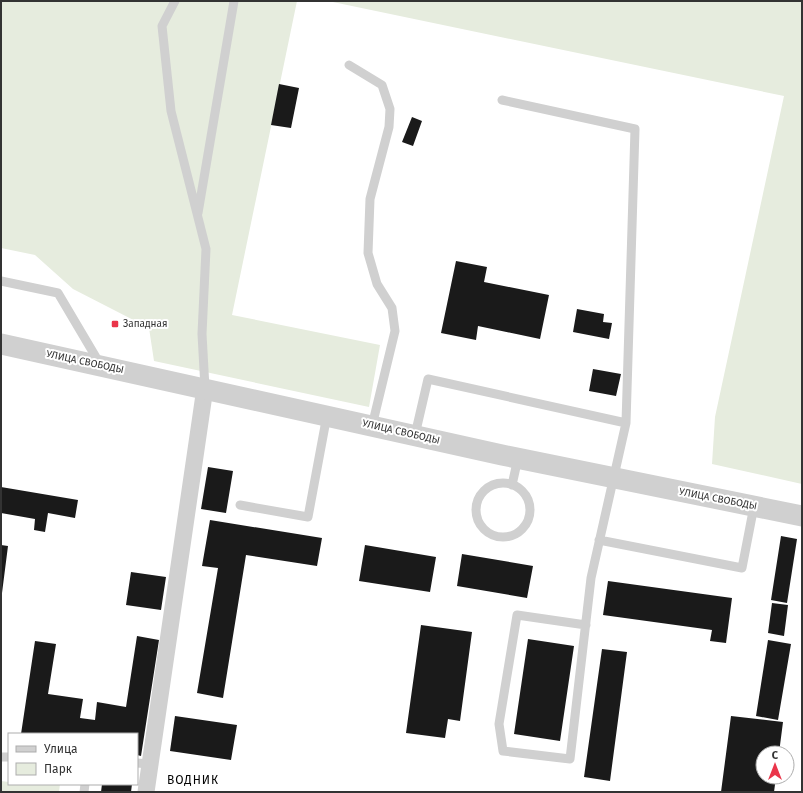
<svg xmlns="http://www.w3.org/2000/svg" width="803" height="793" font-family="'Fira Sans',sans-serif">
<style>
.green{fill:#e6ecde}
.building{fill:#1a1a1a}
.lines{fill:none;stroke-linecap:round;stroke-linejoin:round}
.service{stroke:#d0d0d0;stroke-width:9}
.minor{stroke:#d0d0d0;stroke-width:17}
.tertiary{stroke:#d0d0d0;stroke-width:21}
.poi-dot{fill:#ea354a;stroke:#fff;stroke-width:1.5}
.labels{text-anchor:middle;dominant-baseline:central;stroke-width:4;stroke-linejoin:round;paint-order:stroke}
.poi-label{font-size:10px;fill:#333;stroke:#fff;text-anchor:start}
.street-label{font-size:10px;fill:#333;stroke:#fff}
.quarter-label{font-size:12px;letter-spacing:1px;fill:#000;stroke:#fff}
</style>
<rect width="100%" height="100%" fill="#fff"/>
<path class="green" d="M1 1H297L232 315 380 345 369 407 154 361 149 328 73 289 35 255 1 248Z
M328 1H802V484L712 464 715 417 784 96Z
M1 781 9 782V784H60L59 792H1Z"/>
<path class="building" d="M279 84 299 88 291 128 271 125Z
M412 117 422 121 413 146 402 142Z
M456 261 487 267 484 282 549 295 540 339 478 326 476 340 441 333Z
M577 309 604 314 603 322 612 323 609 339 573 332Z
M593 369 621 374 616 396 589 391Z
M208 467 233 471 226 513 201 509Z
M1 487 78 500 75 518 48 513 45 532 34 530 35 519 1 513Z
M210 520 322 538 317 566 246 555 223 698 197 693 218 568 202 566Z
M781 536 797 539 787 603 771 600Z
M1 545 8 546 2 593H1Z
M365 545 436 557 430 592 359 581Z
M462 554 533 566 527 598 457 586Z
M131 572 166 577 161 610 126 605Z
M608 581 732 598 726 643 710 641 712 630 603 615Z
M772 603 788 605 784 636 768 633Z
M421 625 472 632 460 721 448 719 445 738 406 733Z
M137 636 159 640 141 756 137 755V734H21L35 641 56 644 48 694 83 699 80 718 95 720 97 702 126 707Z
M528 639 574 646 560 741 514 734Z
M768 640 791 644 778 720 756 716Z
M602 649 627 652 610 781 584 777Z
M175 716 237 725 231 760 170 751Z
M731 716 783 722 779 753H763V777H776L774 792H721Z
M102 784H132L131 792H101Z"/>
<g class="lines">
<path class="service" d="M175 1 162 26 171 111 206 249 202 334 205 388
M349 65 382 85 390 109 389 127 370 199 368 253 377 284 392 308 395 331 372 426
M502 100 635 129 626 423
M198 213 234 1
M1 281 58 293 100 364
M415 435 428 379 626 423 591 578 570 759 503 751 499 724 517 615 586 625
M476 510a27 27 0 1 1 54 0a27 27 0 1 1-54 0Z
M512 485 518 458
M240 505 308 517 327 415
M599 540 742 568 754 506
M1 757H9
M137 763 150 764
M84 792 85 784"/>
<path class="minor" d="M146 792 205 388"/>
<path class="tertiary" d="M1 344 502 455 802 516"/>
</g>
<rect class="poi-dot" x="111" y="320" width="8" height="8" rx="2"/>
<g class="labels">
<g class="poi-label">
<text x="123" y="324">Западная</text>
</g>
<g class="street-label">
<text transform="translate(85 362) rotate(12)">УЛИЦА СВОБОДЫ</text>
<text transform="translate(401 432) rotate(13)">УЛИЦА СВОБОДЫ</text>
<text transform="translate(718 499) rotate(11)">УЛИЦА СВОБОДЫ</text>
</g>
<g class="quarter-label">
<text x="193" y="780">ВОДНИК</text>
</g>
</g>
<rect width="803" height="793" fill="none" stroke="#333333" stroke-width="4"/>
<rect x="8" y="733" width="130" height="52" fill="#ffffff" stroke="#adadad"/>
<rect x="16" y="746" width="20" height="6" fill="#d0d0d0" stroke="#adadad"/>
<text x="44" y="753" font-size="12" fill="#333333">Улица</text>
<rect x="16" y="763" width="20" height="12" fill="#e6ecde" stroke="#adadad"/>
<text x="44" y="773" font-size="12" fill="#333333">Парк</text>
<g transform="translate(775 765)"><circle r="19" fill="#ffffff" stroke="#adadad"/>
<path d="M0-3L7 15L0 10L-7 15Z" fill="#ea354a"/>
<text y="-6" font-size="11" font-weight="bold" text-anchor="middle" fill="#333333">С</text>
</g>
</svg>
